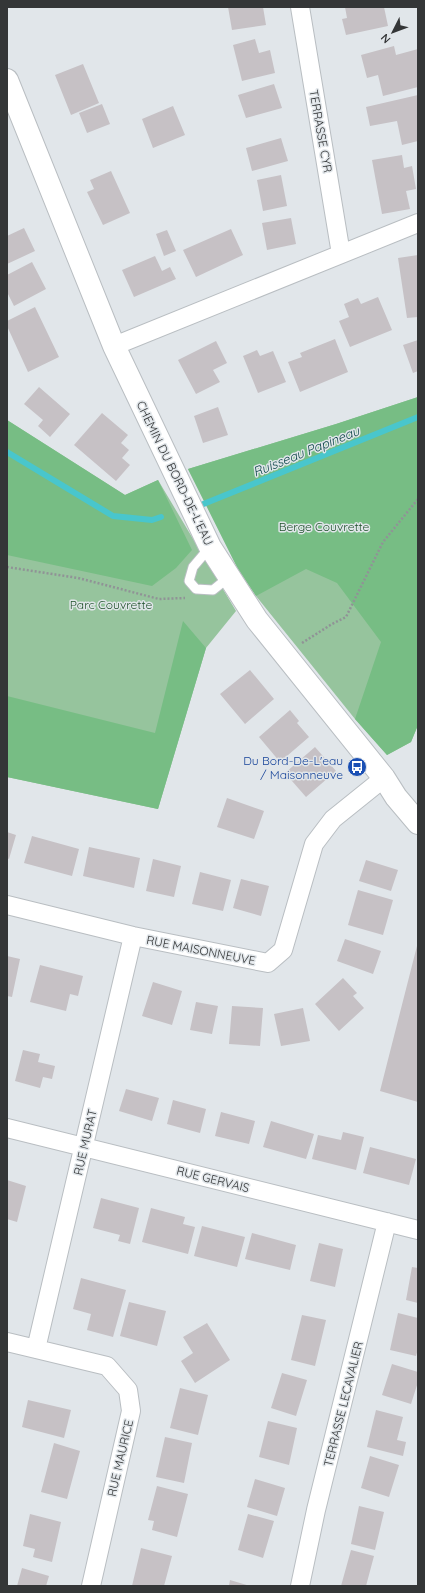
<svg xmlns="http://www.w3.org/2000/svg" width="425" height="1593" viewBox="0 0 425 1593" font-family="Quicksand,sans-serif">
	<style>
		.green { fill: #96c49d }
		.forest { fill: #77bd84 }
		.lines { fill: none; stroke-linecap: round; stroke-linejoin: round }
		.stream { stroke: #49c6cc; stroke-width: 6 }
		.building { fill: #c6c1c5 }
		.service-casing { stroke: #b9bec2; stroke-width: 11 }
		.minor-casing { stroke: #b9bec2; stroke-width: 20 }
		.tertiary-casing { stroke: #b9bec2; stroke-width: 24 }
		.path { stroke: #909396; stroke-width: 2.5; stroke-dasharray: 2 2; stroke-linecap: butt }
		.service { stroke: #fff; stroke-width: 9 }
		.minor { stroke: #fff; stroke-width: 18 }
		.tertiary { stroke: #fff; stroke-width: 22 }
		.labels { text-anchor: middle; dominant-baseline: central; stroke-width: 3; stroke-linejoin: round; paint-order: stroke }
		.street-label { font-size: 12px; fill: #343637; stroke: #e1e6ea }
		.park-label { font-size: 12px; fill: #1e502a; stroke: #e1e6ea }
		.transit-label { font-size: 12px; fill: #164399; stroke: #e1e6ea; text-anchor: end }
		.water-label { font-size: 13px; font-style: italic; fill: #0c4548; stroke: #e1e6ea }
	</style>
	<rect width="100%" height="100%" fill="#e1e6ea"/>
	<!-- green -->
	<path class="green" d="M418 397V725L411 742 387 755 355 719 256 596 238 569 188 469 336 424Z
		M7 420 125 495 158 480 236 611 206 648 158 809 7 777Z"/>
	<!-- forest -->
	<path class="forest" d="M418 397V725L411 742 387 755 355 719 381 642 337 583 306 569 256 596 238 569 188 469 336 424Z
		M7 420 125 495 158 480 192 550 176 568 152 586 7 555Z
		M183 621 206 648 158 809 7 777V696L155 733Z"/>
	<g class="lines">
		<!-- stream -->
		<path class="stream" d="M7 452 113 516 152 520 161 517
			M201 505 418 417"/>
	</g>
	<!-- building -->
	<path class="building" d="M228 7H263L266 25 232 30Z
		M345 7H384L388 26 346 35 342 19 347 18Z
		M255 39 259 53 270 50 275 73 242 81 233 45Z
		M394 46 396 55 418 49V87L383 96 378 75 367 78 361 55Z
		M83 64 99 103 71 115 55 75Z
		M274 84 282 108 246 118 238 95Z
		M418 95V141L402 145 397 121 370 126 366 107Z
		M102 104 110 124 87 133 79 113Z
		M173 106 185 135 153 148 142 119Z
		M281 138 288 161 252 171 246 148Z
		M402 155 404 168 412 166 416 189 406 191 410 209 382 214 372 160Z
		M111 171 130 213 103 225 87 192 94 189 90 180Z
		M281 175 287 206 263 211 257 180Z
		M291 218 296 244 267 250 262 223Z
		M24 228 35 251 7 264V236Z
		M231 229 243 255 196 277 183 250Z
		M167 230 176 251 164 256 156 234Z
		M418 255V317L407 318 398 258Z
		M155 256 162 271 170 267 176 279 134 297 122 270Z
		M32 262 46 289 14 306 7 292V275Z
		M378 297 392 330 350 347 339 321 349 317 344 304 358 298 361 304Z
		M35 307 59 357 28 372 7 326V321Z
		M335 339 348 372 300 392 288 362 302 357 300 353Z
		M418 340V371L413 373 403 345Z
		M216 341 227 363 213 370 220 382 196 394 178 360Z
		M257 350 260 356 273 351 286 382 258 393 243 356Z
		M39 387 70 414 50 437 38 426 43 420 24 404Z
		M218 407 228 435 203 443 194 416Z
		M102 413 128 435 121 443 129 450 122 458 130 465 116 481 74 445Z
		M250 670 274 699 245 724 220 694Z
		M290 710 299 721 297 723 309 737 280 762 259 737Z
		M315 747 336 771 306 797 285 773Z
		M227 798 264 811 254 839 217 827Z
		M7 832 16 835 9 859 7 858Z
		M32 836 79 849 72 876 24 863Z
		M89 847 140 858 134 888 83 876Z
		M153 859 181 866 174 897 146 891Z
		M366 860 398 870 391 891 359 881Z
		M200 872 231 880 223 911 192 904Z
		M241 879 269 886 261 916 233 908Z
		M358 890 393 900 383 935 348 925Z
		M345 939 381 951 373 974 337 961Z
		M418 942V1102L380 1091Z
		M7 956 20 959 12 997 7 996Z
		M40 965 83 976 78 996 70 994 66 1011 30 1002Z
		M343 978 357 993 353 996 364 1008 339 1031 315 1004Z
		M153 982 182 991 172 1025 142 1016Z
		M196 1002 218 1006 212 1034 190 1030Z
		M232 1006 263 1008 260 1046 229 1044Z
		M303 1008 310 1041 281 1046 274 1014Z
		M23 1050 40 1054 38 1062 55 1066 52 1079 43 1077 40 1088 15 1081Z
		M126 1089 159 1098 152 1121 119 1111Z
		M173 1100 206 1109 200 1133 167 1124Z
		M221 1112 255 1121 249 1144 215 1136Z
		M271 1121 314 1134 306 1159 263 1147Z
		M343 1132 364 1137 356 1170 312 1159 318 1135 341 1140Z
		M370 1147 416 1159 409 1185 363 1173Z
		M7 1180 26 1186 17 1222 7 1219Z
		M101 1198 139 1208 130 1244 118 1241 120 1235 93 1228Z
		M151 1208 185 1217 183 1224 195 1227 188 1254 142 1242Z
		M202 1226 245 1237 237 1267 194 1256Z
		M252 1233 296 1245 290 1270 245 1259Z
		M319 1243 343 1249 335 1287 310 1281Z
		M412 1267 418 1268V1303L406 1300Z
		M81 1278 126 1290 113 1337 87 1330 91 1314 73 1309Z
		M129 1302 166 1311 157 1346 120 1336Z
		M398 1313 418 1318V1349L416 1356 390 1350Z
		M302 1315 326 1320 315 1366 291 1360Z
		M207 1323 230 1360 195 1383 181 1361 193 1353 183 1337Z
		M392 1364 418 1372V1382L411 1404 382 1395Z
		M282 1373 307 1380 296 1416 271 1408Z
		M180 1388 208 1395 198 1435 170 1428Z
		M28 1400 71 1410 64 1438 22 1427Z
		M376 1410 403 1417 397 1440 406 1442 403 1456 367 1447Z
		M268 1421 297 1428 289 1465 259 1457Z
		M165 1437 192 1443 184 1483 156 1477Z
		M54 1443 80 1451 67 1499 41 1492Z
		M370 1456 399 1465 389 1497 361 1488Z
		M255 1479 285 1488 277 1516 247 1507Z
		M157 1486 188 1494 177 1537 152 1530 154 1521 148 1520Z
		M359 1506 384 1512 375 1550 351 1544Z
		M30 1514 61 1522 52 1562 33 1557 35 1549 23 1546Z
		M248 1514 274 1521 263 1558 238 1550Z
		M141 1548 172 1556 164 1586H132Z
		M351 1550 374 1556 366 1586H341Z
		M22 1568 49 1576 46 1586H17Z
		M230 1580 250 1586H229Z"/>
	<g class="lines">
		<!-- service casing -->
		<g class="service-casing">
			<path id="service" d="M210 547 193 567 189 581 196 589 213 590 229 577"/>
		</g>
		<!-- minor casing -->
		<g class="minor-casing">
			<path id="minor" d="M300 7 341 254
				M114 346 418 223
				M7 905 133 936 268 963 283 950 314 844 333 819 384 778
				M7 1128 418 1230
				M7 1342 107 1366 128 1390 131 1411 91 1586
				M36 1349 133 936
				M300 1586 316 1510 387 1222"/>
		</g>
		<!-- tertiary casing -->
		<g class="tertiary-casing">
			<path id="tertiary" d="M7 80 114 346 210 547 257 620 384 778 396 797 418 823"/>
		</g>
		<!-- path -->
		<path class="path" d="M7 567 78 578 159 599 185 598
			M302 643 332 624 346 617 383 542 418 499"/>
		<!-- service -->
		<use href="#service" class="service"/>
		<!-- minor -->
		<use href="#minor" class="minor"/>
		<!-- tertiary -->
		<use href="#tertiary" class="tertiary"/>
	</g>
	<!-- icons -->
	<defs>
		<g id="bus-disc" transform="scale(1)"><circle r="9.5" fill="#1a4fb4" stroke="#e1e6ea"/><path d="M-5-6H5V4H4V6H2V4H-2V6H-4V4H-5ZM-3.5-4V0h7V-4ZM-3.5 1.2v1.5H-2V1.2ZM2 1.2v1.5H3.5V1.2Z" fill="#fff"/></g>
	</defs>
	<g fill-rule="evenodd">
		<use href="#bus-disc" x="357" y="767"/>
	</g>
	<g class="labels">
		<!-- street labels -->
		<g class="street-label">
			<text transform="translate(321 131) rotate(80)">TERRASSE CYR</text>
			<text transform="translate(175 473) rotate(64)">CHEMIN DU BORD-DE-L'EAU</text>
			<text transform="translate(201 950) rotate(11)">RUE MAISONNEUVE</text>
			<text transform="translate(85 1142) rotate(-77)">RUE MURAT</text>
			<text transform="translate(213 1179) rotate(14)">RUE GERVAIS</text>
			<text transform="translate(343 1404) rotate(-76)">TERRASSE LECAVALIER</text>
			<text transform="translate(120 1458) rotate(-77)">RUE MAURICE</text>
		</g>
		<!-- park labels -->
		<g class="park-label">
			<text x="324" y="526">Berge Couvrette</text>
			<text x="111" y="604">Parc Couvrette</text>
		</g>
		<!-- transit labels -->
		<g class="transit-label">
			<text x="343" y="760">Du Bord-De-L'eau<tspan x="343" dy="14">/ Maisonneuve</tspan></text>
		</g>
		<!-- water labels -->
		<g class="water-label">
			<text transform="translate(306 451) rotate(-22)">Ruisseau Papineau</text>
		</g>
	</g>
	<!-- border -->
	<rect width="425" height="1593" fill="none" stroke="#343637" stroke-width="16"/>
	<!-- north arrow -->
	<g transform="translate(393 32) rotate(228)" stroke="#e1e6ea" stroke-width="3" paint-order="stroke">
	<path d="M0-3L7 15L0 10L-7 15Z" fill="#343637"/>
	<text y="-6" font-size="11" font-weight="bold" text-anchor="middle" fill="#343637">N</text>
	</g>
</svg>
